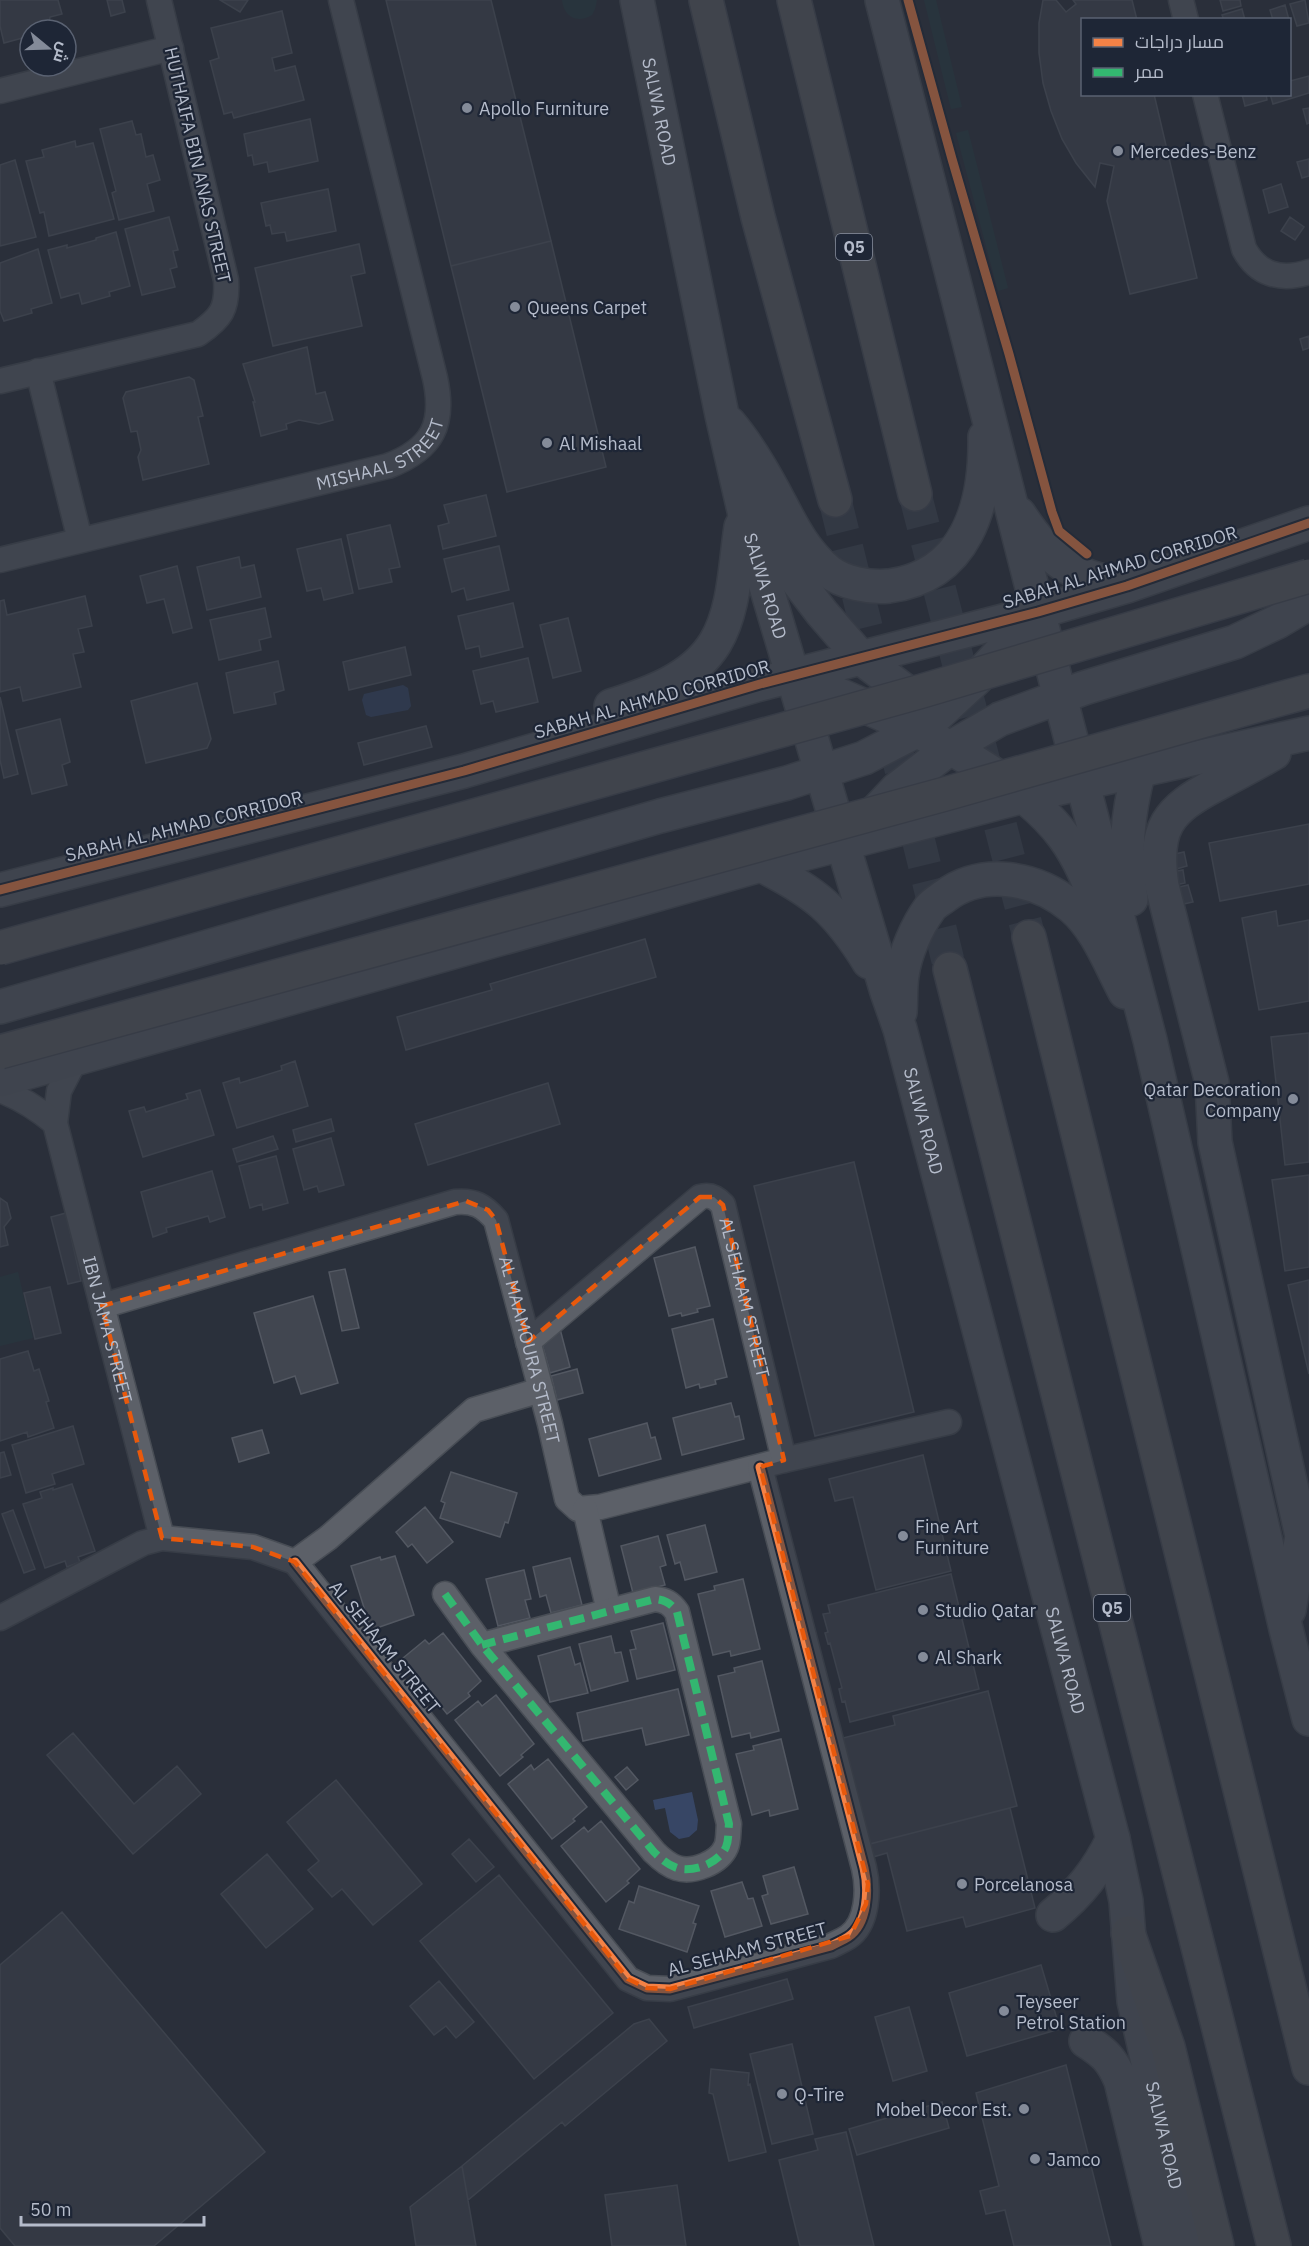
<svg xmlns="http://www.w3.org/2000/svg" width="1309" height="2246" viewBox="0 0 1309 2246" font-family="'IBM Plex Sans',Cairo,sans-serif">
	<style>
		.green { fill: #273b41 }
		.water { fill: #374665 }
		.building { fill: #414650; stroke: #535862; stroke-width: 1.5 }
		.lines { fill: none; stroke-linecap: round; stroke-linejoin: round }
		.highway-tunnel { stroke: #3f4551; stroke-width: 33; stroke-dasharray: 33 16; stroke-linecap: butt }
		.street-casing { stroke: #484d55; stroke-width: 27 }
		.secondary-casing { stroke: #484d55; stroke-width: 36 }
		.highway-casing { stroke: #484c56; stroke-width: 36 }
		.street { stroke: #5c6068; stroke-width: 24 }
		.secondary { stroke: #5a5e67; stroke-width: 33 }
		.highway { stroke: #5c5e62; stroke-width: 33 }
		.highway-bridge-casing { stroke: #484c56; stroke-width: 36; stroke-linecap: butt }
		.highway-bridge { stroke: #5c5e62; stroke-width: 33 }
		.quiet { stroke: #33b770; stroke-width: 8; stroke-dasharray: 15 8; stroke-linecap: butt }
		.cycleway-casing { stroke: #1e2636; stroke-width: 13 }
		.cycleway { stroke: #f48246; stroke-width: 9 }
		.marked { fill: none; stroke: #e8590c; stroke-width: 4.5; stroke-dasharray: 12 8; stroke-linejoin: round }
		.poi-dot { fill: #848b99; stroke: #1e2636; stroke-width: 2 }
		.labels { text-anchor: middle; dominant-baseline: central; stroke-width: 4.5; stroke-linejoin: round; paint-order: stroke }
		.shield { fill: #1e2636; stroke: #888f9e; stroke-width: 1.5 }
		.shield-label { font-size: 16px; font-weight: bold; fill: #b5bccb }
		.poi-label { font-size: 18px; fill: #b5bccb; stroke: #1e2636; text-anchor: start }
		.street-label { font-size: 18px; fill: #b5bccb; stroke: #1e2636 }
	</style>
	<rect width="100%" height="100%" fill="#2a303b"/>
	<!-- green -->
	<path class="green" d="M562 0H597L595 9 592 15C577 24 564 17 562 0Z
		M924 0H936L962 107 951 109Z
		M968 130 1008 288 998 291 956 133Z
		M18 1272 33 1338 0 1346V1277Z"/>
	<!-- water -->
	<path class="water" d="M403 685 408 688 411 706 408 710 371 717 366 715 362 700 364 694Z
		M692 1792 698 1820 697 1830 689 1837 679 1839 670 1832 665 1808 655 1810 653 1800Z"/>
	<!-- building -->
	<path class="building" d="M0 0H58L62 14 50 17 49 24 44 30H30V36L4 43 0 26Z
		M107 0H122L125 12 111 16Z
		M220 0H248L240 12Z
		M386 0H491L551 241 451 266Z
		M1043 0H1056L1066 12 1076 4 1073 0H1132L1137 20H1082V94H1154L1197 278 1130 294 1107 201 1114 166 1100 163 1095 187 1076 163 1062 139 1051 111 1043 83 1039 53V23Z
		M1220 0H1240L1241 6 1223 11Z
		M1305 0 1309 23 1297 26 1290 4Z
		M1285 5 1289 20H1273L1270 10Z
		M1242 9 1245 20H1224L1222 15Z
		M282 11 292 53 272 58 275 71 295 66 304 100 234 118 232 112 224 114 210 61 219 58 211 28Z
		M1309 76V93L1273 104 1270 94H1290V81Z
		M1242 94H1266L1267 100 1245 106Z
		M1309 108V123L1307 124 1303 109Z
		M310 119 318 161 269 172 267 162 254 165 252 155 248 156 244 134Z
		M132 121 136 135 141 134 146 157 153 155 160 180 147 184 154 211 119 220 112 193 116 191 100 129Z
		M75 141 76 147 93 143 114 219 49 236 44 212 40 213 26 161 44 157 42 150Z
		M1309 159V176L1302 178 1297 162Z
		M15 160 36 237 0 246V165Z
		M1281 184 1288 207 1269 213 1263 190Z
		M328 189 336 231 287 241 285 232 272 234 270 225 266 226 261 203Z
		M169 217 178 250 173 251 177 267 170 269 175 287 142 295 125 229Z
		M1290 217 1304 227 1295 240 1281 231Z
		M116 232 130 286 109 292 110 296 82 304 79 293 61 298 48 250 67 245V248L96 240V238Z
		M551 241 606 467 507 492 451 266Z
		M359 244 365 273 351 276 362 326 273 346 255 268Z
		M38 249 52 303 31 309 32 313 4 321 0 311V263Z
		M1309 336V348L1303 350 1300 339Z
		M307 347 316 394 325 392 333 420 319 424 299 420 286 424 287 429 261 436 253 402H255L243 364Z
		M189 377 194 380 203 416 198 417 209 464 143 480 138 457 141 450 137 431 131 432 123 398 126 392Z
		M486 495 496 536 443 549 438 526 449 523 444 505Z
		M390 525 400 567 389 569 392 582 359 589 347 535Z
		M341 539 353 593 324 600 321 588 307 591 297 549Z
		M499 546 509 590 467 600 464 588 452 592 444 559Z
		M239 557 241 568 254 565 261 597 207 610 197 567Z
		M177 566 192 628 173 633 164 599 147 603 140 576Z
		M85 596 92 626 78 629 84 652 73 654 81 687 23 701 20 687 0 692V601L4 600 7 615Z
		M513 603 523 647 481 657 479 646 466 649 458 616Z
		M265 608 271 637 259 640 261 650 219 660 210 620Z
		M568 618 581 671 553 678 540 625Z
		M405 647 411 675 349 690 343 662Z
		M528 658 538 702 496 712 493 701 481 704 473 671Z
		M278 661 284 690 274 693 276 704 234 713 226 673Z
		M197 683 211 739 207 748 146 763 131 701Z
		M0 697 18 774 4 778 0 760Z
		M60 719 70 762 62 765 67 785 32 794 16 730Z
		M426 726 432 747 364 765 358 743Z
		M1309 824V884L1220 901 1209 843Z
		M1184 852 1187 866 1173 870 1170 855Z
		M1183 870 1185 883 1175 885 1172 872Z
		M1188 885 1193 902 1179 905 1175 888Z
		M1276 911 1278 926 1309 920V1001L1259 1010 1242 918Z
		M645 939 656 977 406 1050 397 1017 492 990 490 984Z
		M1309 1033V1162L1285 1165 1271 1037Z
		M295 1061 308 1106 237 1128 223 1083 239 1078 240 1083 282 1070 281 1066Z
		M548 1083 560 1124 428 1165 415 1124Z
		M200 1090 214 1135 143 1157 129 1111 144 1107 146 1112 188 1099 186 1094Z
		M331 1119 334 1131 296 1142 293 1130Z
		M273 1136 278 1149 237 1162 233 1149Z
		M331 1138 344 1185 319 1192 317 1186 304 1190 293 1149Z
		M276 1156 288 1203 263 1210 262 1204 250 1208 239 1166Z
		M854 1162 914 1412 815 1436 754 1186Z
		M212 1171 225 1217 210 1222 208 1216 166 1228 167 1232 153 1237 141 1192Z
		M1309 1175V1267L1285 1271 1272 1180Z
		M0 1198 7 1203 11 1218 4 1227 8 1245 0 1247Z
		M66 1213 81 1281 68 1284 51 1217Z
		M695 1247 710 1306 697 1309 698 1312 682 1316 681 1313 669 1316 654 1258Z
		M345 1269 359 1328 342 1331 329 1272Z
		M1309 1280V1374L1288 1285Z
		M50 1287 61 1333 35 1339 24 1293Z
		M313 1296 338 1383 301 1394 295 1376 274 1383 254 1313Z
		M713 1319 727 1377 715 1380 716 1384 700 1388 699 1384 686 1388 672 1329Z
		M559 1325 570 1367 550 1373 541 1340Z
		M28 1351 34 1371 39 1369 49 1401 46 1402 54 1428 28 1437 27 1432 0 1441V1359Z
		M577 1369 583 1393 557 1400 551 1376Z
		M731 1403 735 1417 739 1416 744 1439 682 1455 673 1418Z
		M647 1423 651 1438 655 1437 661 1459 599 1476 589 1439Z
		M73 1426 84 1464 52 1474 55 1484 26 1493 12 1445Z
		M262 1430 269 1453 239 1462 232 1438Z
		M4 1452 11 1475 0 1478V1453Z
		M923 1455 951 1571 876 1590 853 1497 835 1501 829 1479Z
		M451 1472 517 1493 508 1523 505 1522 500 1537 440 1518 445 1503 441 1501Z
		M72 1484 95 1551 78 1557 80 1562 67 1567 65 1561 45 1568 23 1504 42 1498 40 1492 53 1488V1490Z
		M425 1507 453 1542 427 1563 412 1544 408 1547 396 1532Z
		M13 1510 35 1569 24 1573 2 1514Z
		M705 1525 717 1572 685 1580 680 1562 675 1564 667 1535Z
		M658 1536 666 1565 660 1567 665 1585 633 1593 621 1546Z
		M395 1556 414 1615 371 1630 351 1566 380 1557 381 1560Z
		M570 1558 582 1605 551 1613 546 1595 540 1597 533 1567Z
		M524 1570 531 1599 525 1600 530 1618 498 1626 486 1579Z
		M951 1574 979 1689 850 1722 845 1701 842 1702 839 1689 842 1688 830 1643 828 1644 825 1633 828 1632 823 1614 830 1613 828 1605Z
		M743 1579 760 1649 731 1656 730 1651 713 1655 698 1594 715 1590 714 1586Z
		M663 1623 675 1670 637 1679 630 1650 636 1649 631 1631Z
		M443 1633 481 1681 468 1693 470 1696 447 1714 403 1658 425 1640 429 1644Z
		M611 1636 615 1653 621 1652 628 1681 591 1691 579 1644Z
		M570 1647 575 1665 580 1663 588 1693 550 1702 538 1656Z
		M762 1661 779 1731 751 1738 750 1733 732 1737 718 1676 735 1672 734 1668Z
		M678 1689 689 1735 646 1745 642 1728 583 1741 577 1713Z
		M988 1691 1017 1806 862 1846 835 1740 895 1725 893 1716Z
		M496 1695 534 1744 521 1755 523 1757 500 1776 455 1720 478 1701 482 1706Z
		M73 1733 134 1804 177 1766 201 1794 133 1854 47 1755Z
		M781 1739 798 1809 770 1816 769 1810 752 1815 736 1754 754 1750 753 1746Z
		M548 1759 587 1807 573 1819 575 1821 552 1839 508 1784 531 1765 534 1770Z
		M627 1767 638 1780 626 1790 615 1777Z
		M336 1780 422 1884 373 1925 342 1889 332 1897 308 1870 319 1861 287 1822Z
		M1010 1808 1035 1908 966 1927 963 1917 907 1931 887 1853 866 1859 862 1846Z
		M601 1821 640 1869 627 1881 629 1883 606 1902 561 1846 584 1827 588 1832Z
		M469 1839 494 1867 476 1882 452 1854Z
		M267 1854 313 1909 266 1948 221 1894Z
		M794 1867 808 1914 771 1924 762 1896 768 1894 763 1876Z
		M499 1875 613 2013 534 2079 420 1941Z
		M742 1882 748 1899 753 1898 762 1926 725 1937 711 1891Z
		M639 1886 699 1906 693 1923 696 1924 687 1952 619 1929 629 1901 634 1903Z
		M62 1912 265 2152 154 2246H15L0 2228V1965Z
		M1041 1965 1060 2029 967 2056 949 1993Z
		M787 1979 793 1999 694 2028 688 2007Z
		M439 1981 474 2022 456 2038 446 2026 434 2035 410 2006Z
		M909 2007 927 2071 893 2081 875 2017Z
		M649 2019 667 2041 565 2126 562 2122 468 2200 462 2166 634 2024Z
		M792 2044 813 2134 772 2144 750 2054Z
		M1066 2065 1111 2246H1014L1005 2210 986 2214 980 2191 999 2186 976 2093Z
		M711 2069 749 2073 748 2085 750 2084 766 2152 729 2161 713 2094 709 2093Z
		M942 2102 949 2128 857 2155 849 2129Z
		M846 2132 874 2246H800L779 2160 818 2150 815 2139Z
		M462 2166 476 2246H416L410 2207Z
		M677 2185 686 2246H612L605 2195Z"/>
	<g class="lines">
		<!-- highway-tunnel -->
		<path class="highway-tunnel" d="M915 494 1029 937
			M835 500 950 969"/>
		<!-- street casing -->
		<g class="street-casing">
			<g id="street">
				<path d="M1181 0 1186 20"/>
				<path d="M0 91 171 48"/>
				<path d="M1205 94 1244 249C1258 275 1281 281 1309 272"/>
				<path d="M38 371 80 540"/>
				<path d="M0 381 198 334C221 318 228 309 226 280L159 0"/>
				<path id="s1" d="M0 560 388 466C433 449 445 424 435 378L341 0"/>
				<path id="s2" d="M75 1060 59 1091 55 1123 162 1538"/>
				<path d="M0 1090C21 1098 37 1108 55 1123"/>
				<path id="s3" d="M102 1306 455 1202C474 1200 484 1206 496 1220L550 1424 567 1499 578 1509 600 1507 784 1460 949 1422"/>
				<path id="s4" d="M528 1342 700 1197C710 1194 716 1197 723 1205L784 1460"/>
				<path d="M585 1509 609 1611"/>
				<path d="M295 1562 628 1979 647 1988 670 1989 831 1946C836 1943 842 1941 848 1937 868 1924 869 1889 864 1868L760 1467"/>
				<path d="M445 1594 482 1645 654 1852C661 1859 668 1865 677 1868 693 1873 719 1863 726 1847 729 1840 728 1832 729 1824L677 1612C671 1603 665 1600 655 1599L482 1645"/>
				<path d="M0 1618 120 1555 143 1543 162 1538 253 1547 295 1562 328 1538 474 1410 541 1390"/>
			</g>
		</g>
		<!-- secondary casing -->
		<g class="secondary-casing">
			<g id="secondary">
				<path id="s5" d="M637 0 722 415 746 519 887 992 900 1029 1113 1839 1126 1901 1134 2001 1190 2246"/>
				<path d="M882 0 1060 697 1150 1040 1286 1629 1309 1719"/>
				<path d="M729 423C747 444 761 468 774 492 789 520 802 550 828 571 843 583 870 588 889 586 966 576 986 506 985 437"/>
				<path d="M758 499 781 552 799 583 822 613 861 658 929 709"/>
				<path d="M1019 514C1050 561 1069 576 1126 586"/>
				<path d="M793 675C876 711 1010 764 1064 837 1080 859 1089 882 1098 907"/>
				<path d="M611 706C649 694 693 679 715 643 735 610 735 565 741 527L745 520"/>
				<path d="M1274 753C1255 764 1236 774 1217 784 1167 810 1153 828 1162 886L1212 1083 1215 1142 1302 1536 1289 1610"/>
				<path d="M865 823 897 789 950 748 1000 719 1084 688 1235 642 1277 622 1309 603"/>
				<path d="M761 865C815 892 837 910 869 962"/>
				<path d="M0 890 464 771 760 684 1038 612 1127 586 1309 523"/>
				<path d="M1131 899C1124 852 1127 816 1139 770"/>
				<path d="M0 1007 660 816 787 783 864 758 916 731 937 715 975 680 1038 612"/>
				<path d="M900 1012C901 1000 900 987 902 975 905 953 917 926 930 908 934 903 940 900 945 896 983 868 1036 877 1072 907 1097 928 1110 964 1125 992"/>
				<path d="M0 1080 761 865 1024 796 1309 733"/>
				<path d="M1053 1915C1080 1893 1098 1870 1113 1839"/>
				<path d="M1086 2041C1105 2053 1112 2060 1121 2081L1161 2246"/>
			</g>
		</g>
		<!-- highway casing -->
		<g class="highway-casing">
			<path id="highway" d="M706 0 758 217 835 500
				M794 0 915 494
				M1269 702 1309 691
				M1029 937 1309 2068
				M950 969 1274 2246
				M1128 1933 1168 2047 1217 2246"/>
		</g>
		<!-- street -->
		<use href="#street" class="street"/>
		<!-- secondary -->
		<use href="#secondary" class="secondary"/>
		<!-- highway -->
		<use href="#highway" class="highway"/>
		<!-- highway-bridge casing -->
		<g class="highway-bridge-casing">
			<path id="highway-bridge" d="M0 948 922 691 1309 576
				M0 1052 945 794 1269 702"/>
		</g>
		<!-- highway-bridge -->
		<use href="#highway-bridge" class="highway-bridge"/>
		<!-- quiet -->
		<path class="quiet" d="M445 1594 482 1645 654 1852C661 1859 668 1865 677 1868 693 1873 719 1863 726 1847 729 1840 728 1832 729 1824L677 1612C671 1603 665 1600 655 1599L482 1645"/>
		<!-- cycleway casing -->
		<g class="cycleway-casing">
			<path id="cycleway" d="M908 0 952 159 1009 354 1052 512 1059 531 1087 554
				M0 890 464 771 760 684 1038 612 1127 586 1309 523
				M295 1562 628 1979 647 1988 670 1989 831 1946C836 1943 842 1941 848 1937 868 1924 869 1889 864 1868L760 1467"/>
		</g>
		<!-- cycleway -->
		<use href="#cycleway" class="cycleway"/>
	</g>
	<!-- marked area -->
	<path d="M0 0H1309V2246H0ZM700 1197H714L723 1205 784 1460 760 1467 868 1884 866 1904 850 1936 670 1989 647 1988 628 1979 295 1562 253 1547 162 1538 102 1306 466 1201 488 1210 496 1220 528 1342Z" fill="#2a303b" fill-opacity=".55" fill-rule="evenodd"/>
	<path class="marked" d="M700 1197H714L723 1205 784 1460 760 1467 868 1884 866 1904 850 1936 670 1989 647 1988 628 1979 295 1562 253 1547 162 1538 102 1306 466 1201 488 1210 496 1220 528 1342Z"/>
	<!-- markers -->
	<g class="poi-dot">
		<circle cx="467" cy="108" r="6"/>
		<circle cx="1118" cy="151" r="6"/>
		<circle cx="515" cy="307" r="6"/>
		<circle cx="547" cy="443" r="6"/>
		<circle cx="1293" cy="1099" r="6"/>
		<circle cx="903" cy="1536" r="6"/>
		<circle cx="923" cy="1610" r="6"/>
		<circle cx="923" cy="1657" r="6"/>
		<circle cx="962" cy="1884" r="6"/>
		<circle cx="1004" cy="2011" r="6"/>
		<circle cx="782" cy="2094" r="6"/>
		<circle cx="1024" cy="2109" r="6"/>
		<circle cx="1035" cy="2159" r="6"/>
	</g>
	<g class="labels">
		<!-- shield labels -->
		<g class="shield">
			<rect x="836" y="234" width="36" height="26" rx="4.5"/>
			<rect x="1094" y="1595" width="36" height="26" rx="4.5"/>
		</g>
		<g class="shield-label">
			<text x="854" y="247">Q5</text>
			<text x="1112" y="1608">Q5</text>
		</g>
		<!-- poi labels -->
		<g class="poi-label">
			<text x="479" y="108">Apollo Furniture</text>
			<text x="1130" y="151">Mercedes-Benz</text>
			<text x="527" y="307">Queens Carpet</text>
			<text x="559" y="443">Al Mishaal</text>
			<text x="1281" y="1089" text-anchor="end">Qatar Decoration<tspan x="1281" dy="21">Company</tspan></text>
			<text x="915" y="1526">Fine Art<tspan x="915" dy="21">Furniture</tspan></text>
			<text x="935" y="1610">Studio Qatar</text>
			<text x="935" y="1657">Al Shark</text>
			<text x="974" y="1884">Porcelanosa</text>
			<text x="1016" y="2001">Teyseer<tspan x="1016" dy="21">Petrol Station</tspan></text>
			<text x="794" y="2094">Q-Tire</text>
			<text x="1012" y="2109" text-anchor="end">Mobel Decor Est.</text>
			<text x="1047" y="2159">Jamco</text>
		</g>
		<!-- street labels -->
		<g class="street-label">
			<text stroke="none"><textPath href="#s5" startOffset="114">SALWA ROAD</textPath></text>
			<text transform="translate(198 165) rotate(77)">HUTHAIFA BIN ANAS STREET</text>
			<text stroke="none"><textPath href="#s1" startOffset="398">MISHAAL STREET</textPath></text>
			<text transform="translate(1120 567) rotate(-17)">SABAH AL AHMAD CORRIDOR</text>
			<text stroke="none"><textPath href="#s5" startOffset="600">SALWA ROAD</textPath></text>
			<text transform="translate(652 699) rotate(-16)">SABAH AL AHMAD CORRIDOR</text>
			<text transform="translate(184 826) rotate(-14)">SABAH AL AHMAD CORRIDOR</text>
			<text stroke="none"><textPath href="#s5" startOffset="1158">SALWA ROAD</textPath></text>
			<text stroke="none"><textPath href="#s4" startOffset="346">AL SEHAAM STREET</textPath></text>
			<text stroke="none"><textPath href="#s2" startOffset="280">IBN JAMA STREET</textPath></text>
			<text stroke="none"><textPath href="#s3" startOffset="549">AL MAAMOURA STREET</textPath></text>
			<text transform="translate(385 1647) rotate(51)">AL SEHAAM STREET</text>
			<text stroke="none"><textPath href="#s5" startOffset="1716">SALWA ROAD</textPath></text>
			<text transform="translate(747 1949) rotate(-15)">AL SEHAAM STREET</text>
			<text stroke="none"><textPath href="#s5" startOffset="2202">SALWA ROAD</textPath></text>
		</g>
	</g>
	<!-- legend -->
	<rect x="1081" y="18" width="210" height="78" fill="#1e2636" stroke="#5a6272" stroke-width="1.5"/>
	<rect x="1093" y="38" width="30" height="9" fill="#f48246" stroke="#5a6272" stroke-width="1.5"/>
	<text x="1135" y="48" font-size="18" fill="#b5bccb">مسار دراجات</text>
	<rect x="1093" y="68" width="30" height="9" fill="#33b770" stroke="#5a6272" stroke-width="1.5"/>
	<text x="1135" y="78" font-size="18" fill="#b5bccb">ممر</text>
	<!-- north arrow -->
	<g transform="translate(48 48) rotate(109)"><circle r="28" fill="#1e2636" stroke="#5a6272" stroke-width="1.5"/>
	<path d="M0-4.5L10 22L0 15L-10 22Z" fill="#848b99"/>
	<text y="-9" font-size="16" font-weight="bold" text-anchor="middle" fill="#b5bccb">ش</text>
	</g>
	<!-- scale -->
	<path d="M21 2216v9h183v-9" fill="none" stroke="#b5bccb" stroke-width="3"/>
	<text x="30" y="2216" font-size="18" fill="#b5bccb" stroke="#1e2636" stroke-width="4.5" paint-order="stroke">50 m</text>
</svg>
